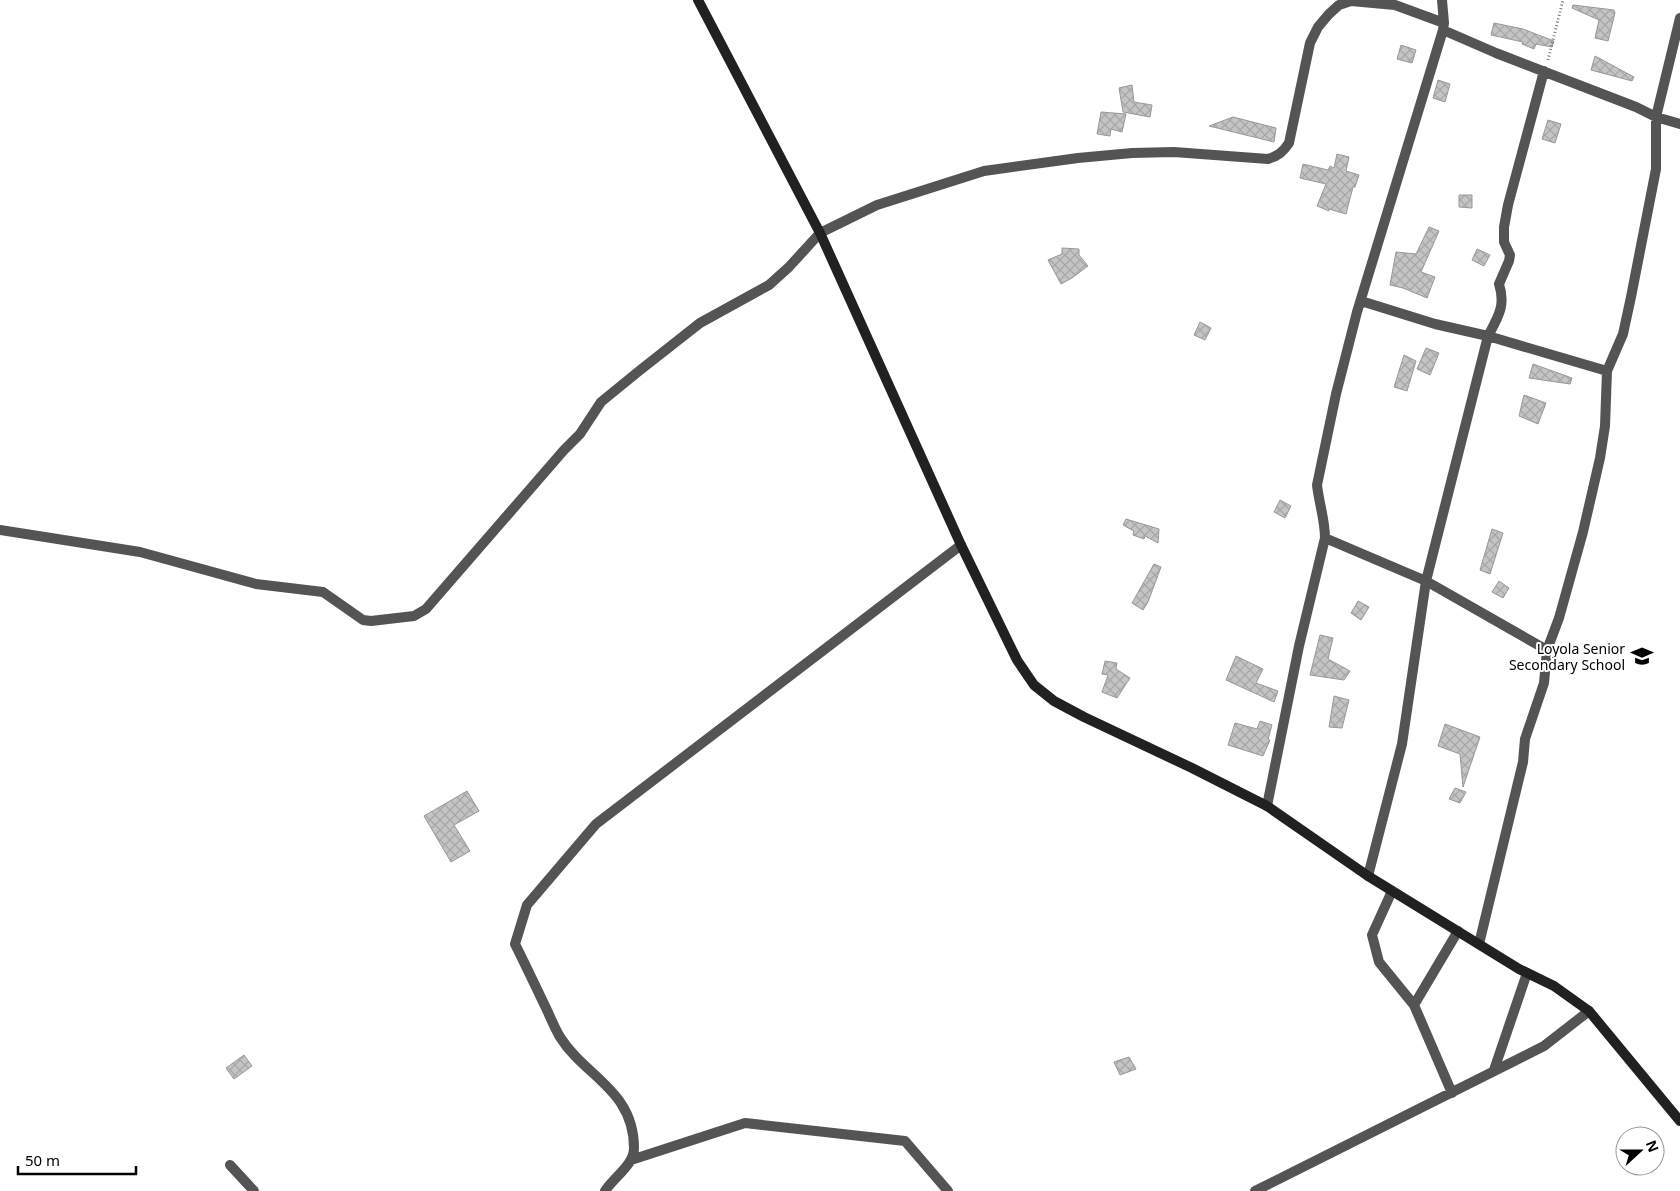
<svg xmlns="http://www.w3.org/2000/svg" width="1680" height="1191" viewBox="0 0 1680 1191" font-family="'Noto Sans',sans-serif">
	<style>
		.building { fill: url(#building-cross-hatch); stroke: #989898 }
		.lines { fill: none; stroke-linecap: round; stroke-linejoin: round }
		.path { stroke: #767676; stroke-width: 3; stroke-dasharray: 1 2.5; stroke-linecap: butt }
		.minor { stroke: #545454; stroke-width: 10 }
		.secondary { stroke: #212121; stroke-width: 10 }
		.labels { text-anchor: middle; dominant-baseline: central; stroke-width: 4; stroke-linejoin: round; paint-order: stroke }
		.poi-label { font-size: 14px; fill: #000; stroke: #fff; text-anchor: end }
	</style>
	<defs>
		<pattern id="building-cross-hatch" width="8" height="8" patternUnits="userSpaceOnUse" patternTransform="scale(1.25)"><rect width="8" height="8" fill="#c4c4c4"/><path d="M0 0l8 8M0 8l8-8" fill="none" stroke="#a7a7a7"/></pattern>
	</defs>
	<rect width="100%" height="100%" fill="#fff"/>
	<!-- building -->
	<path class="building" d="M1573 5 1614 10 1615 13 1608 41 1595 38 1599 20 1572 8Z
		M1494 23 1523 29 1554 41 1552 47 1536 44 1534 49 1522 44 1523 42 1491 35Z
		M1401 45 1416 50 1412 63 1397 59Z
		M1595 56 1634 77 1632 81 1591 70Z
		M1438 80 1450 84 1445 102 1433 98Z
		M1132 85 1134 102 1152 105 1150 117 1123 112 1119 88Z
		M1101 112 1126 114 1122 132 1111 129 1110 136 1097 134Z
		M1233 117 1276 128 1274 142 1209 126Z
		M1548 120 1561 124 1555 143 1542 139Z
		M1337 154 1349 157 1346 171 1359 175 1355 187H1353L1346 214 1329 209V211L1317 206 1326 184 1300 178 1303 164 1328 170 1330 166 1334 168Z
		M1459 195H1472V208L1459 207Z
		M1429 227 1439 231 1421 272 1435 277 1427 298 1403 288 1390 285 1396 252 1416 254Z
		M1062 248 1079 249V255L1088 266 1072 278 1061 284 1048 260 1062 254Z
		M1477 249 1490 255 1484 266 1472 260Z
		M1200 322 1211 328 1205 340 1194 335Z
		M1426 348 1439 353 1430 375 1417 369Z
		M1404 355 1416 361 1407 391 1394 387Z
		M1533 364 1572 378 1570 384 1529 378Z
		M1524 395 1546 403 1538 424 1519 416Z
		M1280 500 1291 506 1285 518 1274 512Z
		M1126 519 1159 529 1158 543 1145 536 1144 539 1133 535 1134 531 1123 525Z
		M1492 529 1503 533 1490 574 1480 570Z
		M1154 564 1161 567 1148 602 1143 610 1132 603Z
		M1499 581 1509 588 1503 598 1492 592Z
		M1358 601 1369 607 1361 620 1351 613Z
		M1320 635 1333 638 1328 659 1350 671 1344 680 1310 675Z
		M1236 656 1263 669 1256 683 1278 691 1274 702 1226 680Z
		M1105 661 1117 663 1116 669 1130 678 1117 698 1102 692 1108 675 1102 674Z
		M1334 696 1349 700 1342 728 1329 727Z
		M1260 721 1272 725 1268 739 1270 740 1263 756 1228 745 1235 723 1257 729Z
		M1445 724 1480 737 1463 787 1460 754 1438 746Z
		M1455 788 1466 792 1460 803 1449 799Z
		M467 791 479 811 454 825 470 851 451 862 424 816Z
		M244 1055 252 1066 234 1079 226 1068Z
		M1129 1057 1136 1069 1120 1075 1114 1062Z"/>
	<g class="lines">
		<!-- path -->
		<path class="path" d="M1548 60 1563 0"/>
		<!-- minor -->
		<path class="minor" d="M1443 30 1496 53 1636 107 1656 117 1680 124
			M1361 301 1435 324 1488 336 1607 371
			M0 530 140 552 256 584 323 592 363 620 371 621 414 616 426 609 564 450 580 434 601 402 639 371 700 323 769 285 789 267 820 233 877 205 984 171 1078 158 1132 153 1174 152 1268 159C1278 156 1283 152 1289 143L1310 43 1318 27 1329 14 1339 5 1351 1 1395 5 1444 23
			M1325 538 1426 581 1547 650
			M1267 806 1299 646 1325 538C1325 520 1319 503 1317 485L1336 394 1357 312 1443 30 1444 23 1442 0
			M1368 876 1402 744 1426 581 1488 336C1498 317 1506 306 1499 284L1509 261 1510 255 1504 242V227L1508 205 1544 71
			M1392 891 1372 935 1379 962 1414 1005 1452 1093
			M1479 944 1523 762 1525 739 1544 683 1547 650 1559 618 1583 532 1600 458 1605 426 1607 371 1623 334 1631 297 1656 169V117L1680 18
			M1414 1005 1458 931
			M1494 1070 1527 973
			M631 1160 745 1123 905 1141 948 1191
			M230 1165 254 1191
			M605 1191C614 1177 634 1165 634 1148 634 1090 585 1077 560 1037 554 1027 550 1016 545 1006 535 985 525 964 515 944L527 905 596 824 961 545
			M1255 1191 1544 1046 1589 1011"/>
		<!-- secondary -->
		<path class="secondary" d="M698 0 820 233 961 545 1017 660 1034 685 1054 701 1084 717 1192 768 1267 806 1368 876 1519 969 1554 986 1589 1011 1680 1121"/>
	</g>
	<!-- icons -->
	<defs>
		<g id="school-bare" transform="scale(1.725)"><path d="M0-5L7-2L0 1L-7-2ZM-4 1L0 2.5L4 1V4Q0 6-4 4Z" fill="#000" stroke="#fff" stroke-width="2.5" paint-order="stroke"/></g>
	</defs>
	<g fill-rule="evenodd">
		<use href="#school-bare" x="1642" y="656"/>
	</g>
	<g class="labels">
		<!-- poi labels -->
		<g class="poi-label">
			<text x="1625" y="648">Loyola Senior<tspan x="1625" dy="16">Secondary School</tspan></text>
		</g>
	</g>
	<!-- north arrow -->
	<g transform="translate(1640 1151) rotate(69)"><circle r="24" fill="#ffffff" stroke="#999999"/>
	<path d="M0-4L9 19L0 12L-9 19Z" fill="#000000"/>
	<text y="-8" font-size="14" font-weight="bold" text-anchor="middle" fill="#000000">N</text>
	</g>
	<!-- scale -->
	<path d="M18 1166v8h118v-8" fill="none" stroke="#000000" stroke-width="2.5"/>
	<text x="25" y="1166" font-size="15" fill="#000000" stroke="#ffffff" stroke-width="4" paint-order="stroke">50 m</text>
</svg>
